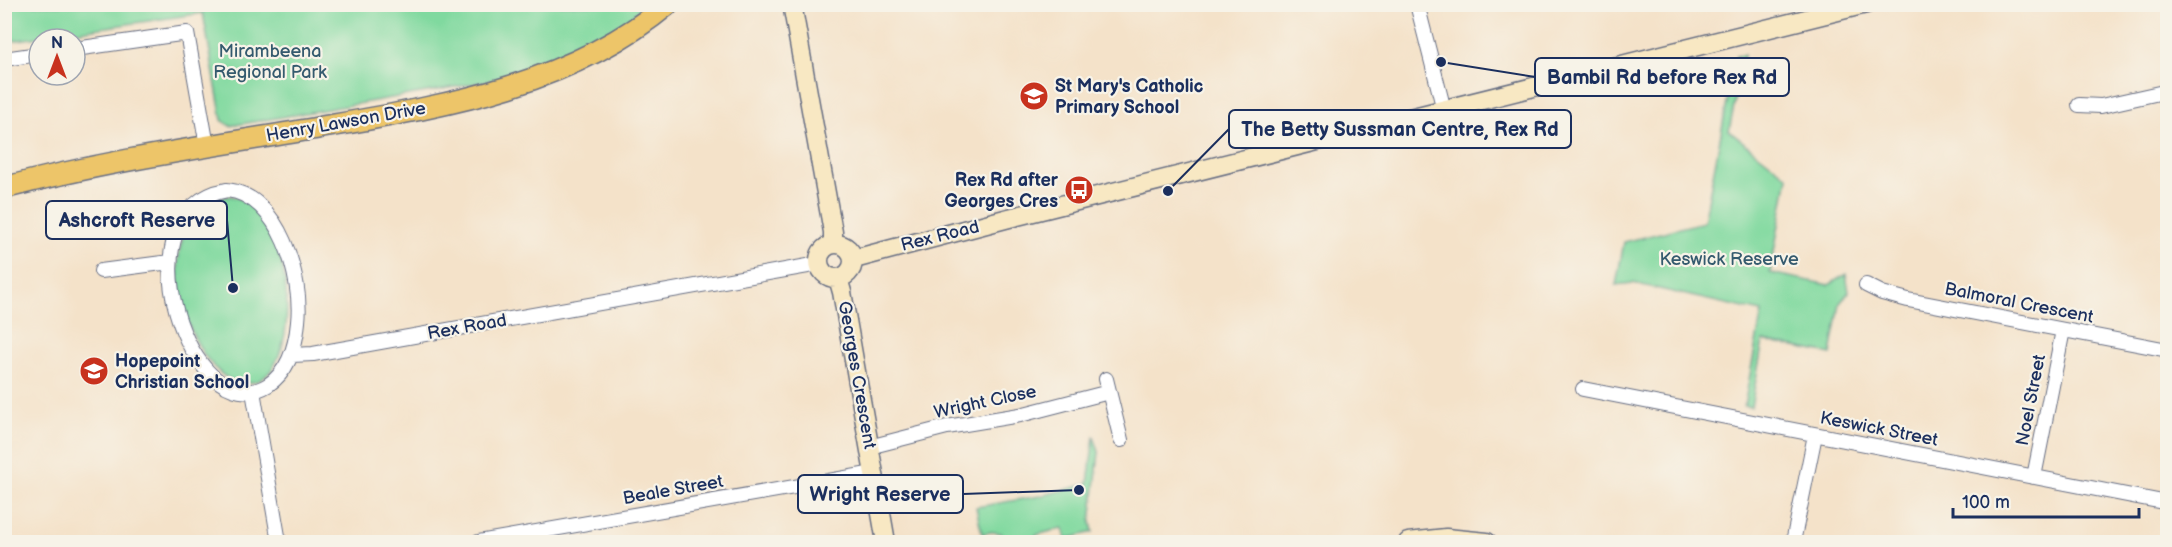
<svg xmlns="http://www.w3.org/2000/svg" width="2172" height="547" viewBox="0 0 2172 547" font-family="'Balsamiq Sans',sans-serif">
	<style>
		.green { fill: #80d99f; stroke: #4e847e; stroke-width: 1.5 }
		.lines { fill: none; stroke-linecap: round; stroke-linejoin: round }
		.street-casing { stroke: #676e83; stroke-width: 16 }
		.secondary-casing { stroke: #676e83; stroke-width: 21 }
		.primary-casing { stroke: #676e83; stroke-width: 24 }
		.street { stroke: #fff; stroke-width: 14 }
		.secondary { stroke: #f8e8c3; stroke-width: 18 }
		.primary { stroke: #edc569; stroke-width: 21 }
		.labels { text-anchor: middle; dominant-baseline: central; stroke-width: 4.5; stroke-linejoin: round; paint-order: stroke }
		.park-label { font-size: 18px; fill: #345a6e; stroke: #f7f3e8 }
		.poi-label { font-size: 18px; font-weight: bold; fill: #1b2f5e; stroke: #f7f3e8; text-anchor: start }
		.street-label { font-size: 18px; fill: #1b2f5e; stroke: #f7f3e8 }
		.leader { fill: none; stroke: #1b2f5e; stroke-width: 2 }
		.callout-dot { fill: #1b2f5e; stroke: #f7f3e8; stroke-width: 2 }
		.callout { fill: #f7f3e8; stroke: #1b2f5e; stroke-width: 2 }
		.callout-label { font-size: 20px; text-anchor: middle; font-weight: bold; fill: #1b2f5e }
	</style>
	<rect width="100%" height="100%" fill="#f7f3e8"/>
	<filter id="ink" filterUnits="userSpaceOnUse"><feTurbulence type="fractalNoise" baseFrequency=".0167" numOctaves="2"/><feDisplacementMap in="SourceGraphic" scale="12" xChannelSelector="R" yChannelSelector="G"/><feConvolveMatrix kernelMatrix="1 2 1 2 8 2 1 2 1" color-interpolation-filters="sRGB"/></filter>
	<filter id="wash" filterUnits="userSpaceOnUse"><feTurbulence type="fractalNoise" baseFrequency=".008" numOctaves="4" result="noise"/><feDisplacementMap in="SourceGraphic" scale="24" xChannelSelector="R" yChannelSelector="G"/><feGaussianBlur stdDeviation="1.35" result="paint"/><feColorMatrix in="noise" values="0 0 0 0 0 0 0 0 0 0 0 0 0 0 0 0 0 1.4 0 .05"/><feComposite in="paint" operator="in"/></filter>
	<g filter="url(#wash)">
		<rect width="100%" height="100%" fill="#f4e2c9"/>
		<!-- green -->
		<path class="green" d="M4 5H643L624 25 595 43 541 68 484 82 230 126 222 120 203 13 5 42Z
			M1744 55 1729 131 1788 177 1770 273 1829 285 1846 274 1849 292 1840 303 1831 354 1763 341 1751 407 1744 406 1762 312 1633 283 1616 285 1624 242 1704 222 1736 56Z
			M231 196C298 210 307 386 245 383 227 383 215 369 205 356 179 316 164 255 196 214 200 209 206 202 213 200 218 198 225 197 231 196Z
			M1094 436 1099 452 1091 522 1093 532 1066 539 1063 528 1036 535 1037 542H1007L1001 533 991 532 982 534 976 507 1040 496 1088 484Z"/>
	</g>
	<g filter="url(#ink)">
		<g class="lines">
			<!-- street casing -->
			<g class="street-casing">
				<path id="street" d="M1417 4 1444 110
					M75 49 187 33 207 146
					M4 59 39 54
					M2079 105 2101 106 2168 91
					M227 190C279 195 303 278 298 322 296 345 289 371 268 385 191 432 115 209 227 190Z
					M101 271 170 262
					M1866 285 1882 293 1908 300 2168 350
					M292 355 313 354 819 264
					M1106 379 1121 440
					M1583 389 2168 503
					M253 391 279 542
					M869 447 947 427 1020 415 1109 392
					M2034 477 2063 330
					M479 542 874 473
					M972 542 983 541 993 542
					M1793 542 1815 435"/>
			</g>
			<!-- secondary casing -->
			<g class="secondary-casing">
				<path id="secondary" d="M792 4 833 232V244
					M819 261a17 17 0 1 1 34 0a17 17 0 1 1-34 0Z
					M854 259 1009 218 1866 4
					M838 278 842 292 886 542
					M1408 542 1446 538 1487 542"/>
			</g>
			<!-- primary casing -->
			<g class="primary-casing">
				<path id="primary" d="M4 188C105 161 210 146 312 129 437 107 568 88 668 4"/>
			</g>
			<!-- street -->
			<use href="#street" class="street"/>
			<!-- secondary -->
			<use href="#secondary" class="secondary"/>
			<!-- primary -->
			<use href="#primary" class="primary"/>
		</g>
	</g>
	<!-- icons -->
	<defs>
		<g id="school-disc" transform="scale(1.5)"><circle r="9.5" fill="#c8321e" stroke="#f7f3e8"/><path d="M0-5L7-2L0 1L-7-2ZM-4 1L0 2.5L4 1V4Q0 6-4 4Z" fill="#fff"/></g>
		<g id="bus-disc" transform="scale(1.5)"><circle r="9.5" fill="#c8321e" stroke="#f7f3e8"/><path d="M-5-6H5V4H4V6H2V4H-2V6H-4V4H-5ZM-3.5-4V0h7V-4ZM-3.5 1.2v1.5H-2V1.2ZM2 1.2v1.5H3.5V1.2Z" fill="#fff"/></g>
	</defs>
	<g fill-rule="evenodd">
		<use href="#school-disc" x="1034" y="96"/>
		<use href="#bus-disc" x="1079" y="190"/>
		<use href="#school-disc" x="94" y="371"/>
	</g>
	<g class="labels">
		<!-- park labels -->
		<g class="park-label">
			<text x="270" y="51">Mirambeena<tspan x="270" dy="21">Regional Park</tspan></text>
			<text x="1729" y="259">Keswick Reserve</text>
		</g>
		<!-- poi labels -->
		<g class="poi-label">
			<text x="1055" y="86">St Mary's Catholic<tspan x="1055" dy="21">Primary School</tspan></text>
			<text x="1058" y="180" text-anchor="end">Rex Rd after<tspan x="1058" dy="21">Georges Cres</tspan></text>
			<text x="115" y="361">Hopepoint<tspan x="115" dy="21">Christian School</tspan></text>
		</g>
		<!-- street labels -->
		<g class="street-label">
			<text transform="translate(346 122) rotate(-10)">Henry Lawson Drive</text>
			<text transform="translate(940 236) rotate(-14)">Rex Road</text>
			<text transform="translate(2019 303) rotate(11)">Balmoral Crescent</text>
			<text transform="translate(467 327) rotate(-10)">Rex Road</text>
			<text transform="translate(857 375) rotate(80)">Georges Crescent</text>
			<text transform="translate(2031 400) rotate(-79)">Noel Street</text>
			<text transform="translate(985 402) rotate(-12)">Wright Close</text>
			<text transform="translate(1879 429) rotate(11)">Keswick Street</text>
			<text transform="translate(673 490) rotate(-10)">Beale Street</text>
		</g>
	</g>
	<!-- callouts -->
	<path class="leader" d="M1441 62L1535 77M1168 191L1229 129M233 288L227 220M1079 490L963 494"/>
	<g class="callout-dot">
		<circle cx="1441" cy="62" r="6"/>
		<circle cx="1168" cy="191" r="6"/>
		<circle cx="233" cy="288" r="6"/>
		<circle cx="1079" cy="490" r="6"/>
	</g>
	<g class="callout">
		<rect x="1535" y="58" width="254" height="38" rx="6"/>
		<rect x="1229" y="110" width="342" height="38" rx="6"/>
		<rect x="46" y="201" width="181" height="38" rx="6"/>
		<rect x="798" y="475" width="165" height="38" rx="6"/>
	</g>
	<g class="callout-label">
		<text x="1662" y="84">Bambil Rd before Rex Rd</text>
		<text x="1400" y="136">The Betty Sussman Centre, Rex Rd</text>
		<text x="137" y="227">Ashcroft Reserve</text>
		<text x="880" y="501">Wright Reserve</text>
	</g>
	<!-- margin -->
	<rect width="2172" height="547" fill="none" stroke="#f7f3e8" stroke-width="24"/>
	<!-- north arrow -->
	<g transform="translate(57 57)"><circle r="28" fill="#f7f3e8" stroke="#9fa5b1" stroke-width="1.5"/>
	<path d="M0-4.5L10 22L0 15L-10 22Z" fill="#c8321e"/>
	<text y="-9" font-size="16" font-weight="bold" text-anchor="middle" fill="#1b2f5e">N</text>
	</g>
	<!-- scale -->
	<path d="M1953 508v9h186v-9" fill="none" stroke="#1b2f5e" stroke-width="3"/>
	<text x="1962" y="508" font-size="18" fill="#1b2f5e" stroke="#f7f3e8" stroke-width="4.5" paint-order="stroke">100 m</text>
</svg>
